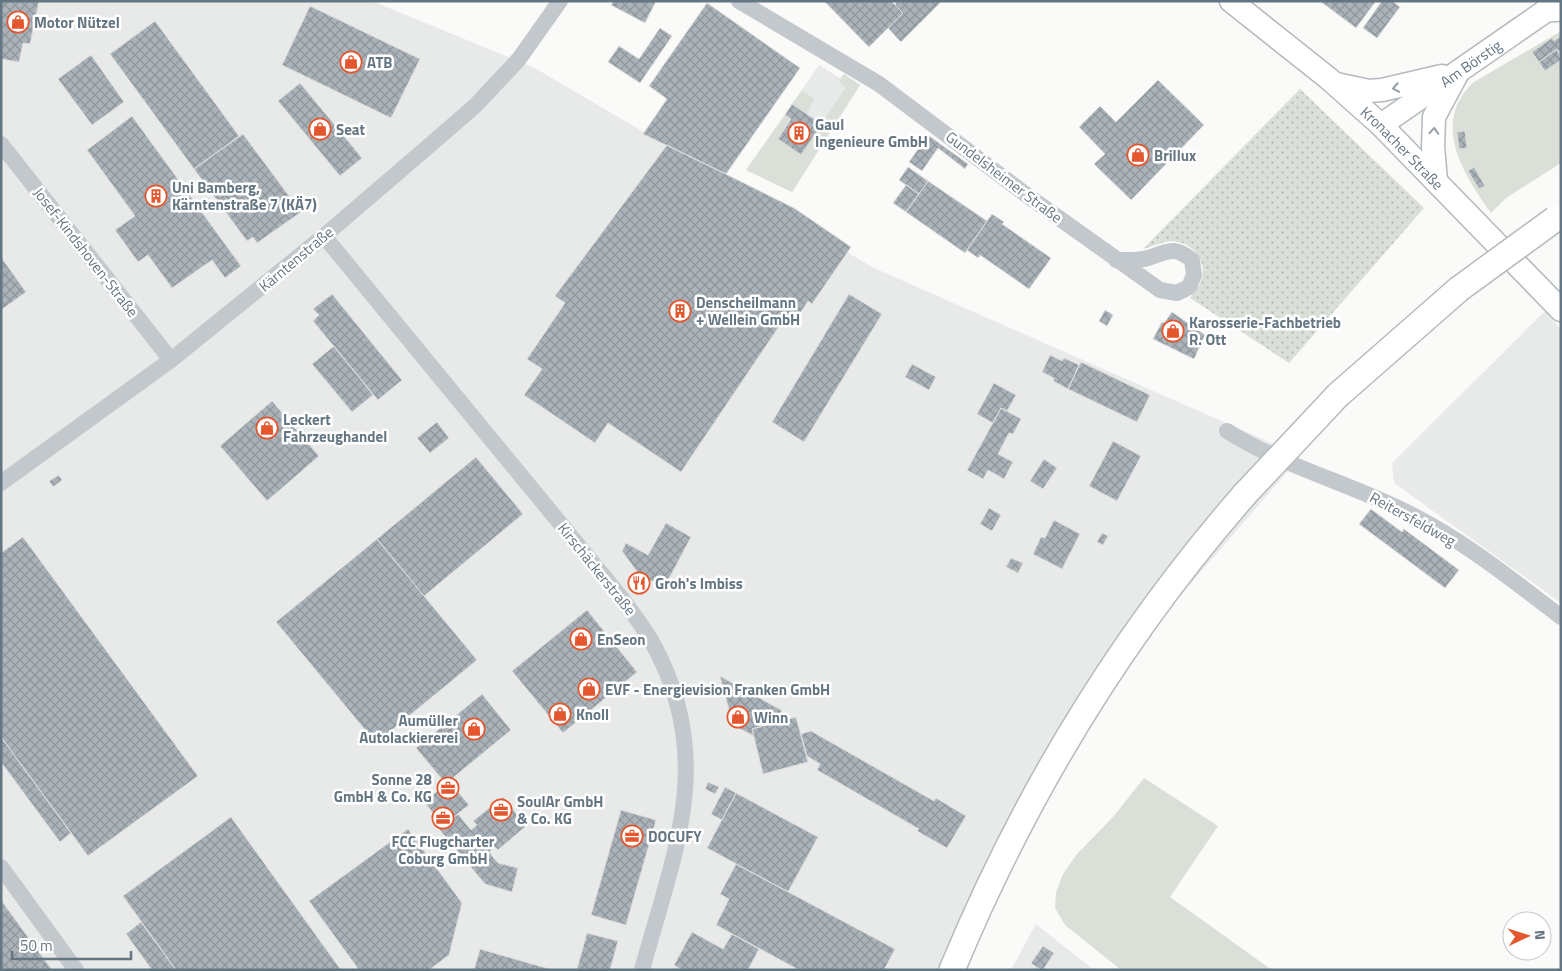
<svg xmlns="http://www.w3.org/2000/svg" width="1562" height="971" viewBox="0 0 1562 971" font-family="'Titillium Web',sans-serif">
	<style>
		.built { fill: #e8e9e9 }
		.grass { fill: url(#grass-dots) }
		.garden { fill: #dadfd7 }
		.building { fill: url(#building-cross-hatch); stroke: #dcdcda }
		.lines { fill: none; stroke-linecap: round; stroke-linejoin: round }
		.secondary-casing { stroke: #b3babf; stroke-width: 25 }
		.primary-casing { stroke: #b5babe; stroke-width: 28 }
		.street { stroke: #c3c8cc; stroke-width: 16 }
		.secondary { stroke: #fff; stroke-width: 22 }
		.primary { stroke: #fff; stroke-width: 25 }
		.primary-bridge-casing { stroke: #b5babe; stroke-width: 28; stroke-linecap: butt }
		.primary-bridge { stroke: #fff; stroke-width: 25 }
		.oneway { stroke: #939fa8 }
		.labels { text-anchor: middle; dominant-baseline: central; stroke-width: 5; stroke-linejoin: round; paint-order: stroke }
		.poi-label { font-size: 15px; font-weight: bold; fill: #657683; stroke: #fff; text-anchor: start }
		.street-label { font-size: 15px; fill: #657683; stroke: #fff }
	</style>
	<defs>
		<pattern id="grass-dots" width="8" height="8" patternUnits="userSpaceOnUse" patternTransform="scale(1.25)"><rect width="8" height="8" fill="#dadfd7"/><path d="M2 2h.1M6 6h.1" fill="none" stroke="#b4b9b4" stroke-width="1.8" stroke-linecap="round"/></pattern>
		<pattern id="building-cross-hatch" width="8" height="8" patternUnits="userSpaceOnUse" patternTransform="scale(1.25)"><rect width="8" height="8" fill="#aab3b9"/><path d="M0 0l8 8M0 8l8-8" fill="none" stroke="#8e969c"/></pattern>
	</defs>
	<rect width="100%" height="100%" fill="#fafaf8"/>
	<!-- built -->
	<path class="built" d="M1 1H372L535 68 874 268 1301 456 1135 648 1034 817 961 970H1Z
		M819 65 840 78 844 74 860 85 792 192 746 170Z
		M1545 311 1561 330V603L1394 483 1392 463Z
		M1036 924 1094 970H1011Z"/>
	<!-- grass -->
	<path class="grass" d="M1300 89 1424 208 1289 363 1190 298C1194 293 1199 287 1201 281 1208 264 1195 245 1178 242 1167 239 1154 246 1143 249Z"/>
	<!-- garden -->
	<path class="garden" d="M1561 31V163L1506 198 1491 213C1463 174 1430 122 1474 82Z
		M844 74 860 85 792 192 746 170 785 115 791 119 778 139 801 155 846 87 839 82Z
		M802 91 814 99 807 114 792 104Z
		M1144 778 1218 826 1170 897 1272 970H1121L1065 925 1055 908 1056 892 1063 874 1077 854 1113 817Z"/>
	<!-- building -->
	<path class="building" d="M1 1H39L30 44 23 43 19 62 1 59Z
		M614 1H656L645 23 611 5Z
		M824 1H891L903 13 869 47Z
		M897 1H942L901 42 888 28 903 13 895 5Z
		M1320 1H1376L1356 28Z
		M1382 1H1392L1400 7 1377 38 1363 28Z
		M707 3 800 68 726 174 643 134 667 99 649 86Z
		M310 6 420 59 391 118 282 65Z
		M155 21 239 136 194 169 110 54Z
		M660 28 672 36 640 83 608 62 619 46 639 59Z
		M1561 36V50L1558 51 1557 49 1539 62 1532 52 1552 38 1554 41Z
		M1557 49 1561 60 1545 71 1539 62Z
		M91 55 124 102 92 125 58 79Z
		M1158 80 1204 125 1131 200 1094 164 1105 154 1079 127 1100 106 1116 122Z
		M300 83 362 158 340 176 278 101Z
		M792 104 817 121 815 124 820 127 801 155 778 139 791 119 785 115Z
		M132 116 241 266 225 278 212 260 172 288 148 255 138 262 115 230 135 216 87 150Z
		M1465 131 1467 148 1459 149 1457 132Z
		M243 134 301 212 257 243 253 237 247 241 194 169Z
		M928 135 968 164 965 169 938 148 922 171 909 162Z
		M667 145 794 208 851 247 812 304 808 301 793 324 784 319 681 472 608 423 595 443 524 395 542 369 527 359 565 303 555 296Z
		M908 167 928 181 919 194 899 180Z
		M1474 167 1485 186 1479 189 1468 171Z
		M928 181 987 221 965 253 906 212Z
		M906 185 919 194 906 212 893 203Z
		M992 214 1004 222 1002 224 1051 258 1029 289 980 255 978 258 967 250Z
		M1 257 26 292 1 310Z
		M332 294 402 380 378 400 313 321 319 315 313 309Z
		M849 294 882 314 804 442 772 422Z
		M1105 310 1113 315 1107 326 1099 321Z
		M1172 312 1205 335 1194 359 1153 339 1162 322 1164 323Z
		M334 346 373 395 352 412 312 364Z
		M1050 355 1062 361 1064 358 1079 365 1068 389 1053 381 1054 378 1042 372Z
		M1081 362 1150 395 1137 422 1068 389Z
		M912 364 936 377 929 390 905 377Z
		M994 383 1016 395 1007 411 1001 408 993 423 977 414Z
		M272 401 319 456 267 501 220 446Z
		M1001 408 1021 419 1013 434 1009 433 998 454 1013 462 1004 479 988 470 983 479 967 470Z
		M437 422 449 438 430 453 417 438Z
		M1113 441 1141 456 1117 501 1089 486Z
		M476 457 523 514 424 596 377 539Z
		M1044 459 1057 468 1043 489 1030 481Z
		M59 475 62 480 53 487 49 481Z
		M989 508 1001 515 992 531 980 524Z
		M1371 509 1402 532 1404 529 1459 570 1445 588 1359 524Z
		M1054 520 1080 534 1062 569 1033 554 1041 537 1045 538Z
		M666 523 691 537 664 588 638 573 622 551 626 543 648 555Z
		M1102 533 1108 536 1103 545 1097 542Z
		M23 537 198 776 88 856 1 737V553Z
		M377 539 477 660 376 743 276 622Z
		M1011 558 1023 563 1018 573 1006 567Z
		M638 573 650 580 645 590 632 582Z
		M587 610 637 672 563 733 512 671Z
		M720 676 781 710 784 720 752 729 754 736 733 725Z
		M482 694 511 730 449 781 469 805 443 825 424 802 446 784 416 748Z
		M796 717 808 762 763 774 752 729Z
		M811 731 934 801 936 798 966 816 947 848 917 831 919 829 817 770 820 764 807 756 801 734Z
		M1 737 71 833 60 842 1 762Z
		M708 782 719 787 715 794 705 789Z
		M725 787 736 793 722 820 711 814Z
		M736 793 818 837 788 892 707 848Z
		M503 797 526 826 498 850 495 847 489 852 498 863 518 868 512 892 485 884 439 829 458 814 471 830 477 825 473 821Z
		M621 810 656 820 626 925 591 915Z
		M231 817 341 970H176L123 896Z
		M408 829 462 903 449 955 429 970H359L309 901Z
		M736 864 895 949 884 970H799L716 925 729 899 720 894Z
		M1 900 52 970H1Z
		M141 922 176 970H152L126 934Z
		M692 932 723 949 732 934 759 949 748 970H682L674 965Z
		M587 933 618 941 610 970 577 969Z
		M1043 946 1054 953 1043 970H1041L1031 963Z
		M480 949 553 970H474Z"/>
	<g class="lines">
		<!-- secondary casing -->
		<g class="secondary-casing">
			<g id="secondary">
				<path id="s1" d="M1231 1 1328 78 1381 125 1561 310"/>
				<path d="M1336 84 1369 91 1382 90 1442 76"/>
				<path id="s2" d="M1381 125 1560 1"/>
				<path d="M1436 180 1433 147 1434 117 1456 76"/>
			</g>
		</g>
		<!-- primary casing -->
		<g class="primary-casing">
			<path id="primary" d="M1548 9 1561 8
				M1338 395 1459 289
				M952 970C1024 796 1121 636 1245 494"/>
		</g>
		<!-- street -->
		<path class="street" d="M739 1 879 84 1028 196 1160 290 1177 293 1189 287 1194 275 1192 260C1173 245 1168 252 1148 258 1138 261 1126 260 1116 260
			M1 144 171 360
			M324 236 624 601C633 614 644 628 652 642 717 759 674 852 642 970
			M1227 431C1281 465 1342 481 1400 509 1458 536 1510 578 1561 617
			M1 483 171 360 324 236 430 145 476 105 519 59 560 1
			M1 867 76 970"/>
		<!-- secondary -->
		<use href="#secondary" class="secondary"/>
		<!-- primary -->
		<use href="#primary" class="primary"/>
		<!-- primary-bridge casing -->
		<g class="primary-bridge-casing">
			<path id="primary-bridge" d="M1459 289 1555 219
				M1245 494 1338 395"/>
		</g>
		<!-- primary-bridge -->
		<use href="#primary-bridge" class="primary-bridge"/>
	</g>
	<!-- one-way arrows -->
	<defs><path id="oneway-chevron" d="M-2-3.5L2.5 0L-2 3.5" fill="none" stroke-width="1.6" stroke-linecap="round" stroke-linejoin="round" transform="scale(1.25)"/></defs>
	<g class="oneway">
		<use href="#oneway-chevron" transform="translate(1396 88) rotate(169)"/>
		<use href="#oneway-chevron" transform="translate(1434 131) rotate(-86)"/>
	</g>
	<!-- icons -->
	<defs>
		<g id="shop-ring" transform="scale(1.125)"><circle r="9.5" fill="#fff" stroke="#e4572e" stroke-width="1.5"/><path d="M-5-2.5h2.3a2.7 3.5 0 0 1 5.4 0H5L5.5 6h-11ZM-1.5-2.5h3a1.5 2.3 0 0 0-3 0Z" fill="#e4572e"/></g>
		<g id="building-ring" transform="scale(1.125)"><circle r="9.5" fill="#fff" stroke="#e4572e" stroke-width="1.5"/><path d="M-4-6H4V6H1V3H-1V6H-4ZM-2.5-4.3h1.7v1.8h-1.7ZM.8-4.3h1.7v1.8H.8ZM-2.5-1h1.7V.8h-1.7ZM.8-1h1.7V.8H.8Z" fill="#e4572e"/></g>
		<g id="restaurant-ring" transform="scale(1.125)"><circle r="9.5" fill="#fff" stroke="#e4572e" stroke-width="1.5"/><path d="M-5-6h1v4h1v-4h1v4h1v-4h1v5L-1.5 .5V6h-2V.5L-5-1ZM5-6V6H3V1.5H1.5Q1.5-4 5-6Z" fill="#e4572e"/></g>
		<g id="office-ring" transform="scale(1.125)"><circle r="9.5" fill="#fff" stroke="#e4572e" stroke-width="1.5"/><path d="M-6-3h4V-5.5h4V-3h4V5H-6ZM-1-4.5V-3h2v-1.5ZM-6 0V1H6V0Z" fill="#e4572e"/></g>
	</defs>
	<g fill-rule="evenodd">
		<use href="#shop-ring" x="18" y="22"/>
		<use href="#shop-ring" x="351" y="62"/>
		<use href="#shop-ring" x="320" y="129"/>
		<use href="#building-ring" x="799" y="133"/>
		<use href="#shop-ring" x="1138" y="155"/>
		<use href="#building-ring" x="156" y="196"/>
		<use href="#building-ring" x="680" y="311"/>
		<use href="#shop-ring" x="1173" y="331"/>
		<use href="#shop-ring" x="267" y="428"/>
		<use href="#restaurant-ring" x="639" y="583"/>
		<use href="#shop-ring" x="581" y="639"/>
		<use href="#shop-ring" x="589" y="689"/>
		<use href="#shop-ring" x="560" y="714"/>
		<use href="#shop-ring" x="738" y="717"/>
		<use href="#shop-ring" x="474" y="729"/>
		<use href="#office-ring" x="448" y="788"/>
		<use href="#office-ring" x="501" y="810"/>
		<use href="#office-ring" x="443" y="818"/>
		<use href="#office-ring" x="632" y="836"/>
	</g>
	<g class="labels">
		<!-- poi labels -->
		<g class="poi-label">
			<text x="34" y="22">Motor Nützel</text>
			<text x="367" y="62">ATB</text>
			<text x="815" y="124">Gaul<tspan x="815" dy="17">Ingenieure GmbH</tspan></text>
			<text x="336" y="129">Seat</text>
			<text x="1154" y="155">Brillux</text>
			<text x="172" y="187">Uni Bamberg,<tspan x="172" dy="17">Kärntenstraße 7 (KÄ7)</tspan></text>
			<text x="696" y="302">Denscheilmann<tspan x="696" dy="17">+ Wellein GmbH</tspan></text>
			<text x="1189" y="322">Karosserie-Fachbetrieb<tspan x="1189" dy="17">R. Ott</tspan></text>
			<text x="283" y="419">Leckert<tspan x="283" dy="17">Fahrzeughandel</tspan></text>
			<text x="655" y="583">Groh's Imbiss</text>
			<text x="597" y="639">EnSeon</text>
			<text x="605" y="689">EVF - Energievision Franken GmbH</text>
			<text x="576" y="714">Knoll</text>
			<text x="754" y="717">Winn</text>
			<text x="458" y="720" text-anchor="end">Aumüller<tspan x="458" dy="17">Autolackiererei</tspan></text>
			<text x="432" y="779" text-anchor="end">Sonne 28<tspan x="432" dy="17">GmbH &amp; Co. KG</tspan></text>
			<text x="517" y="801">SoulAr GmbH<tspan x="517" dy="17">&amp; Co. KG</tspan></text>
			<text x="648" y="836">DOCUFY</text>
			<text x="443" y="841" text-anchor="middle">FCC Flugcharter<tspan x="443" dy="17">Coburg GmbH</tspan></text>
		</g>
		<!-- street labels -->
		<g class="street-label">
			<text stroke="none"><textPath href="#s2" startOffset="109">Am Börstig</textPath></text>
			<text stroke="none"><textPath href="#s1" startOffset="226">Kronacher Straße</textPath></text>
			<text transform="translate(1004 177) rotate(37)">Gundelsheimer Straße</text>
			<text transform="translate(86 252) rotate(52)">Josef-Kindshoven-Straße</text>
			<text transform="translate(296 259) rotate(-40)">Kärntenstraße</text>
			<text transform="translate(1413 519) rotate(29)">Reitersfeldweg</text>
			<text transform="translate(597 569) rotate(51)">Kirschäckerstraße</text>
		</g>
	</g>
	<!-- border -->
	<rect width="1562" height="971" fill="none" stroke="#657683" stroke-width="5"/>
	<!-- north arrow -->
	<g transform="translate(1527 936) rotate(86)"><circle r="24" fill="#ffffff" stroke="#c1c8cd"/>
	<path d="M0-4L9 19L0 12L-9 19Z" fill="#e4572e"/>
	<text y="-8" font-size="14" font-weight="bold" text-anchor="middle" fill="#657683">N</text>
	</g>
	<!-- scale -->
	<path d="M12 951v8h119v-8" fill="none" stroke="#657683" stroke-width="2.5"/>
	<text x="20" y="951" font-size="15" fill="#657683" stroke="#ffffff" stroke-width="4" paint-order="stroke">50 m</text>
</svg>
